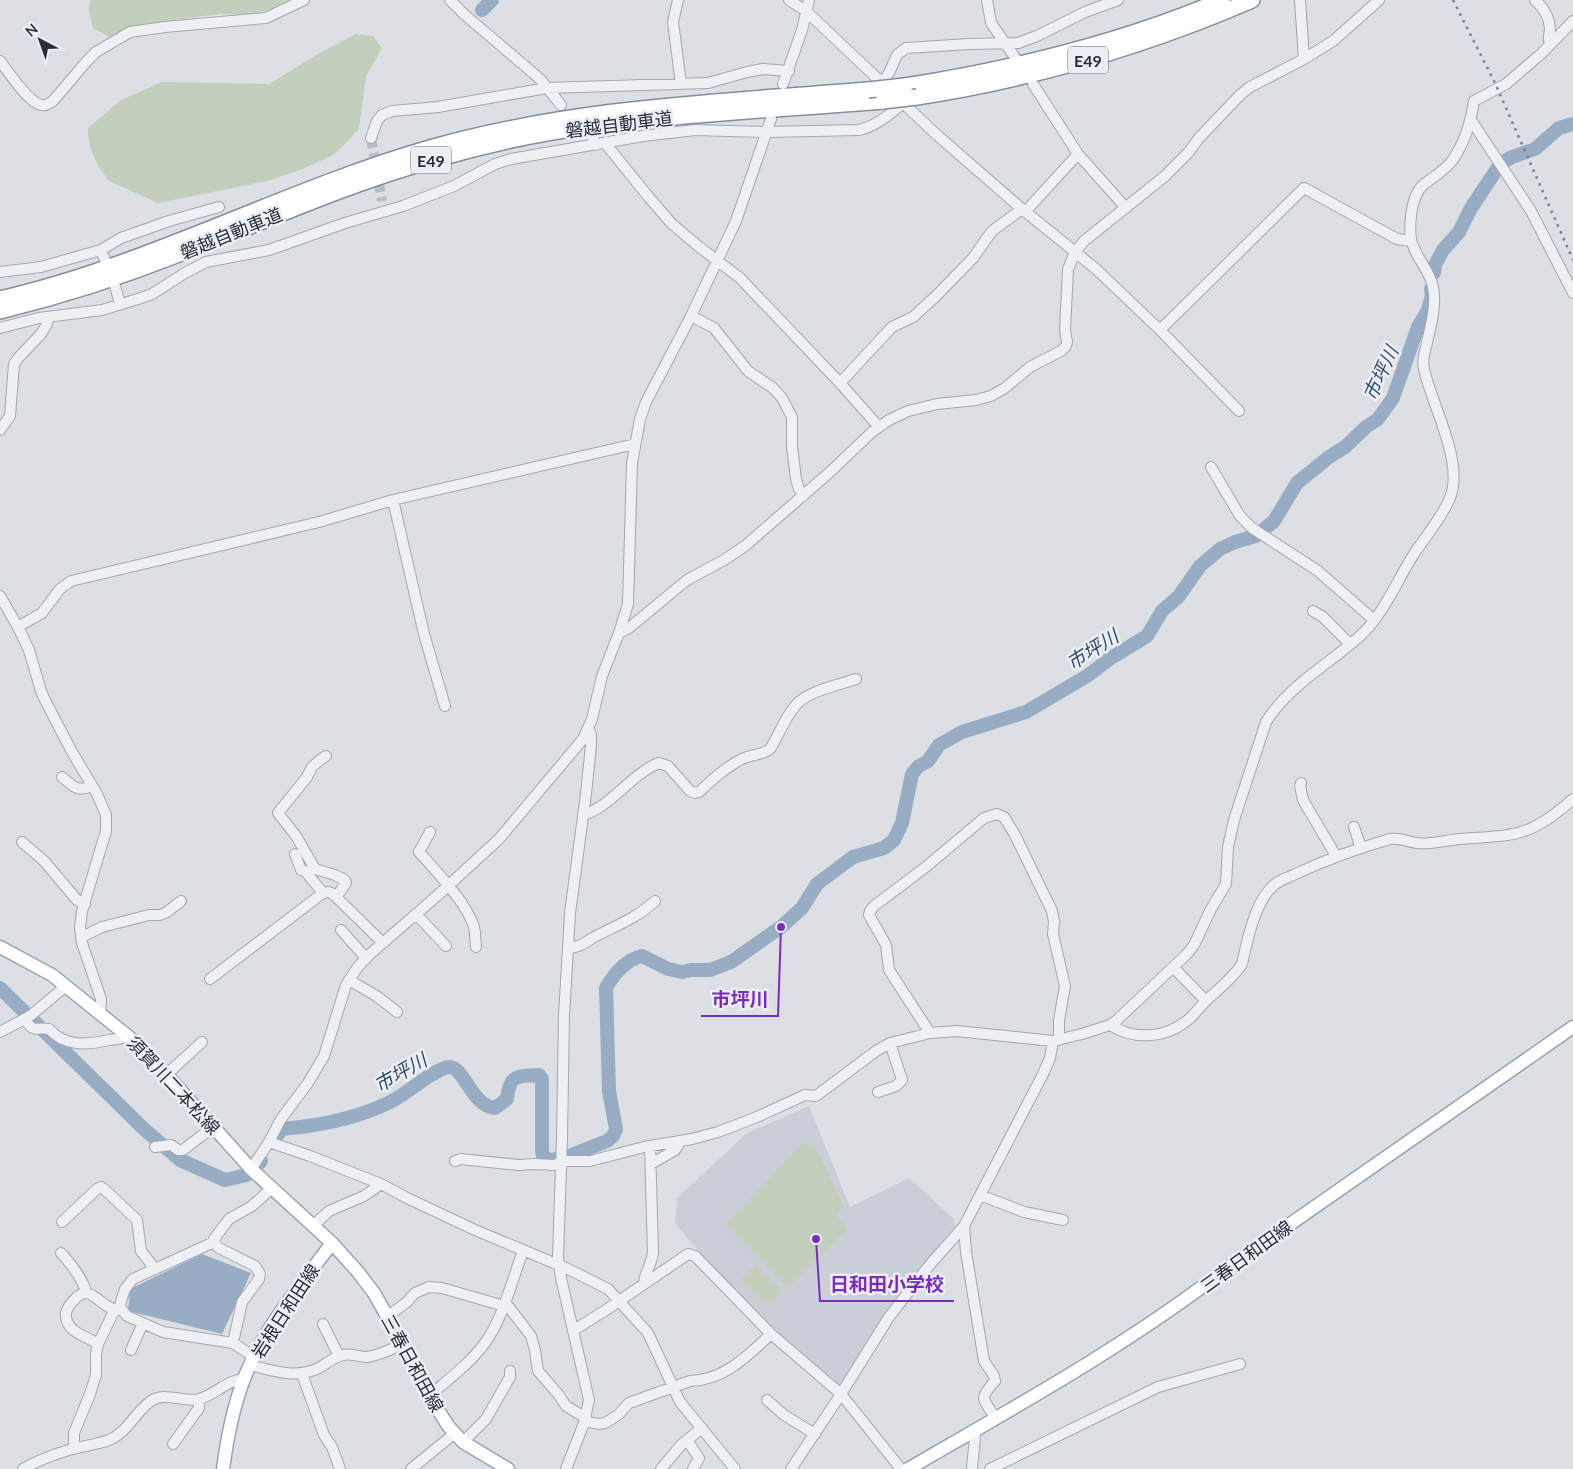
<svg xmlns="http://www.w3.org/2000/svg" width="1573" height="1469" viewBox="0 0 1573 1469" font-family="Lato,'Noto Sans JP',sans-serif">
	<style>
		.built { fill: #cacfd7 }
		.green { fill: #c2cfbd }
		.water { fill: #98adc4 }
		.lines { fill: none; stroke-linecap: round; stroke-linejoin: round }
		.river { stroke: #98adc4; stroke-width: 14 }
		.minor-tunnel { stroke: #b8bcc3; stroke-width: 10; stroke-dasharray: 10 5; stroke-linecap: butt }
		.minor-casing { stroke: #a2a7af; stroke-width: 12 }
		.major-casing { stroke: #9ca4b0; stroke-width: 15 }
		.highway-casing { stroke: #848d9b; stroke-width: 18 }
		.minor { stroke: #eef0f4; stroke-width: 10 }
		.major { stroke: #fff; stroke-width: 12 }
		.highway { stroke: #fff; stroke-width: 15 }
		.rail { stroke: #767f8e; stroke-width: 2.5; stroke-dasharray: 2.5 5; stroke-linecap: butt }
		.highway-bridge-casing { stroke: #848d9b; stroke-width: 18; stroke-linecap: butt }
		.highway-bridge { stroke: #fff; stroke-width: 15 }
		.labels { text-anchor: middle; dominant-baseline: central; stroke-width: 5; stroke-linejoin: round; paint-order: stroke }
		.shield { fill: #ebeef3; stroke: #626872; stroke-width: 1 }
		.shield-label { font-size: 16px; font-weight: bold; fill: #272e3b }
		.street-label { font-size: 18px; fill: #272e3b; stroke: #ebeef3 }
		.water-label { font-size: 19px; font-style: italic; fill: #334c6c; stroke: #ebeef3 }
		.leader { fill: none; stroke: #7b2cbf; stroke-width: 2 }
		.callout-dot { fill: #7b2cbf; stroke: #ebeef3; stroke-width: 2 }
		.callout-label { font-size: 19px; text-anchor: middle; font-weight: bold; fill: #7b2cbf; stroke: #ebeef3; stroke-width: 5; stroke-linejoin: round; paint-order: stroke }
	</style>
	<rect width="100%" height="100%" fill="#dce0e5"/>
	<!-- built -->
	<path class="built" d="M809 1106 850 1207 909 1178 954 1219 955 1226 889 1306 840 1387 807 1364 699 1252 675 1223 677 1198 747 1133Z"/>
	<!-- green -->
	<path class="green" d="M90 0H294L277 8 252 14H219L146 24 110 37 93 28 89 11Z
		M356 34 373 36 382 48 366 77 359 129 335 154 303 169 267 181 158 203 109 181 98 166 91 150 88 135V128L121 100 162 82 269 84 318 54Z
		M801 1144 815 1146 844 1207 836 1214 847 1230 788 1287 726 1225Z
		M755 1265 782 1291 769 1306 741 1280Z"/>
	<!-- water -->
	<path class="water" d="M202 1254 251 1273 222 1334 128 1311 130 1289Z"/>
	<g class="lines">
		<!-- river -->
		<path class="river" d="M482 10 492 0
			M1434 273 1435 265 1443 250 1459 232 1471 208 1501 163 1512 157 1535 149 1559 128 1573 124
			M0 988 145 1130 180 1160 225 1180 247 1175 253 1171 261 1161
			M272 1142 282 1129C318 1126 356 1119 390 1102 406 1095 433 1069 449 1067 464 1066 472 1107 495 1108L507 1099C510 1073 517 1077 539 1075L542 1079V1151L544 1161 564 1158 607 1141 613 1136 616 1129 609 1091 606 988C614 974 625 960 642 956L668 969 682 972 691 970H710L731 962 781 927 802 908 817 884 853 857 884 848 894 840 902 823 912 774 919 766 928 761 939 745 962 732 1026 712 1087 676 1111 658 1147 636 1162 611 1179 596 1200 566 1220 549 1235 542 1256 536 1274 521 1297 483 1329 457 1345 447 1366 427 1378 419 1393 398 1418 327 1428 310 1432 295 1431 289"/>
		<!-- minor-tunnel -->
		<path class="minor-tunnel" d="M371 138 382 201"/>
		<!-- minor casing -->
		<g class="minor-casing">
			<path id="minor" d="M450 0 465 15 540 79 561 105
				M678 0 673 22 681 84
				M789 0 806 11 937 135 1022 209 1096 269 1160 330 1239 411
				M987 0 991 23 1016 59
				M1300 0 1304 59
				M1535 0C1544 8 1549 16 1550 28 1550 34 1547 38 1550 44
				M0 61C9 72 28 103 42 105 46 106 50 103 53 101L87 61 96 52 130 32 165 27 266 18 304 0
				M882 82 889 73 897 55 906 48 969 44 1018 43 1037 36 1085 12 1118 0
				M783 84 802 30 809 0
				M1033 84 1078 154 1126 208
				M1471 120 1531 211 1573 293
				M591 135 596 145
				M371 138 377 121 382 115 392 111 438 107 547 88 708 83 747 72 763 69 789 71
				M605 143 647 195 671 223 698 246 740 278 840 383 879 427
				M1025 212 1078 154
				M101 250 105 260
				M0 272 41 267 101 250 121 238 169 221 219 207
				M115 286 120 304
				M691 316 714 328 748 371 773 388 782 398 792 417V446L796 479 799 489 803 495
				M0 328 39 318 102 310 141 298 152 294 185 273 206 262 269 250 345 223 403 206 454 186 495 164 511 159 643 136 695 130 767 132 859 130C877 126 889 114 904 103
				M1160 330 1304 188 1397 239 1411 241
				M840 383 892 327 913 317 936 296 973 258 992 231 1022 209
				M0 430 10 416 14 364 19 357 41 334 47 324 48 318
				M1211 467 1240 516 1252 528 1318 571 1374 620
				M393 500 424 634 445 706
				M0 596 18 627 29 650 41 691 45 700 72 752 97 794 106 815V831L82 911 80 927 82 943 101 999 100 1013
				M1313 611 1323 617 1350 644
				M18 627 42 613 60 589 71 581 319 522 393 500 635 444
				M619 633 629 628 687 580 724 560 745 546 830 472 872 432 889 420 908 411 937 404 976 400 991 396 1005 388 1030 367 1061 351 1066 346 1067 342 1065 330 1068 269 1075 252 1084 241 1165 176 1188 153 1199 138 1240 95 1250 87 1304 59 1333 41 1379 0
				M326 756 320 760 312 767 307 777 278 813 296 836 315 869 335 875 345 880 346 883 336 897
				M62 777C74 787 77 792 92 786
				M1301 783 1300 786 1303 800 1336 856
				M583 815C610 808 632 773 659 763L668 766 690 791 695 793 699 792C713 779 727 766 744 758 753 754 763 755 770 749 779 735 785 717 796 705 807 691 839 685 856 679
				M1354 827 1361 848
				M430 832 419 852C435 870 465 901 473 924 476 931 475 940 476 947
				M22 842 44 861 77 900 85 904
				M295 854 301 870 305 871 323 893
				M416 914 446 946
				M341 930 366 958
				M81 936 86 935 102 927 149 915H160L167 912 181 901
				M568 948C581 948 589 939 600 934 620 924 638 917 655 901
				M1173 967 1206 1001
				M210 979 319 896C324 892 328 890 334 895L383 943
				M349 980 378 997 397 1012
				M24 1019C36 1035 35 1026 49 1029 65 1047 87 1045 109 1040 115 1039 122 1040 127 1035
				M1110 1025C1135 1041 1167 1038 1189 1019 1196 1013 1202 1004 1210 997 1222 986 1233 978 1242 964 1247 942 1254 906 1270 889 1277 880 1290 877 1300 872 1330 858 1359 848 1390 839 1401 837 1407 842 1417 843 1430 845 1446 840 1460 839 1515 835 1529 838 1573 799
				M0 1032 30 1016 66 986
				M930 1033 889 970 886 945 869 915 870 911 874 906 927 866 984 818 997 814 1004 817 1015 835 1052 911 1054 922 1053 934 1065 986 1059 1020V1040
				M166 1075 202 1042
				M878 1092 896 1086 902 1080 890 1043
				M269 1142 310 1156 381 1184 407 1198 475 1230 566 1268 608 1289 648 1333 680 1402 735 1469
				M155 1147 171 1145 178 1150H183L213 1127
				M455 1161 461 1159 518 1165 535 1164 553 1165 567 1161H590L644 1147 692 1139 718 1132 757 1117 805 1095 816 1096 876 1051 890 1043 930 1033 957 1031 1053 1041 1082 1034 1110 1025 1116 1021 1187 954 1194 945 1211 909 1226 884 1228 847 1234 820 1266 722C1288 686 1329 664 1360 636 1383 615 1396 583 1412 557 1424 538 1440 521 1449 500 1466 465 1432 406 1424 369 1422 362 1424 354 1426 347 1430 328 1437 306 1433 287 1430 270 1414 256 1411 239 1409 224 1411 196 1423 185 1432 178 1444 171 1452 161 1464 144 1471 121 1474 101L1506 84 1542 53 1573 21
				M651 1164 675 1150 680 1142
				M251 1169 269 1142 281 1119 308 1083 324 1056 346 985 357 968 369 955 438 895 499 839 583 739 592 719 602 676 619 633 628 604 632 463 640 419 646 402 691 316 736 221 771 119
				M980 1195 1024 1212 1063 1220
				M62 1222 97 1189 101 1187 104 1189 137 1220 141 1251 155 1269
				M313 1226 329 1211 364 1196 381 1184
				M964 1226 966 1252 984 1361 994 1376 995 1381C978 1400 983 1397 995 1418
				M214 1242 133 1279 125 1289 121 1301 120 1307 127 1316 163 1332 233 1343 254 1357
				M61 1253C71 1264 82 1277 86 1292
				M644 1284C644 1273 652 1264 653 1253L650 1146
				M505 1304 508 1306 531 1336 535 1350 538 1371 558 1394 566 1406 586 1418
				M388 1316 407 1302 415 1293 429 1287 442 1288 504 1306
				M323 1324 339 1356
				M574 1330 606 1310 688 1254 695 1256 771 1334 841 1394 901 1469
				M233 1343 242 1302 259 1279 260 1274 255 1266 219 1248 215 1244 214 1239 229 1219 252 1206 272 1188
				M98 1344C87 1336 64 1332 66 1313 67 1308 70 1304 74 1300 91 1280 100 1311 121 1310
				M131 1350 143 1323
				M250 1365C273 1371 296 1379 319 1368 327 1363 334 1357 343 1355 351 1353 358 1357 366 1357 379 1356 391 1349 403 1344
				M302 1374 324 1435 332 1447 340 1469
				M429 1396C449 1379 472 1362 487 1340 504 1315 512 1280 523 1251
				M767 1400 784 1415 815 1434
				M585 1421 598 1424 605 1423 618 1415 629 1403 690 1381C725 1380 747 1356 771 1334
				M687 1440 699 1458 693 1469
				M463 1442 486 1419 510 1377V1371
				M173 1444 199 1408V1399
				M74 1449V1433L90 1394 96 1375V1354L98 1344 115 1309
				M23 1469C38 1460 55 1454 72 1449 84 1446 98 1444 109 1440 127 1433 135 1412 151 1401 164 1391 184 1403 199 1399 215 1395 227 1380 244 1379
				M411 1469 455 1433
				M566 1469 584 1423 589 1400 561 1278 558 1257 562 1138 564 1015 568 948 570 913 586 794 591 745V734L588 729
				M661 1469 681 1445 702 1428
				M791 1469 841 1394 889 1317 928 1267 964 1226 1043 1074 1050 1058 1053 1041
				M972 1469 975 1437 974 1430
				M990 1469 1158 1387 1240 1364"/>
		</g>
		<!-- major casing -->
		<g class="major-casing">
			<path id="major" d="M0 947 52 975 129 1037 166 1074 251 1169 332 1243 358 1272 374 1293 407 1352 429 1396 449 1427 463 1442 508 1469
				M223 1469C227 1439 233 1407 244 1379 263 1329 300 1286 332 1243
				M908 1469C1015 1407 1129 1344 1227 1268L1573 1027"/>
		</g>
		<!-- highway casing -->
		<g class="highway-casing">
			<path id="highway" d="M905 86C1014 69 1120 43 1222 0
				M917 97C1034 79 1143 47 1252 0
				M0 299C149 265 284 190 430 148 573 107 721 102 868 90
				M0 311C61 296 121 277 179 254 264 222 346 184 433 160 487 144 543 132 599 125 693 113 788 109 883 101"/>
		</g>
		<!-- minor -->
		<use href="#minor" class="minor"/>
		<!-- major -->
		<use href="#major" class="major"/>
		<!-- highway -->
		<use href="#highway" class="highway"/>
		<!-- rail -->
		<path class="rail" d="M1453 0 1495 83 1573 260"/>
		<!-- highway-bridge casing -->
		<g class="highway-bridge-casing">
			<path id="highway-bridge" d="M868 90 905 86
				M883 101 917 97"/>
		</g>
		<!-- highway-bridge -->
		<use href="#highway-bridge" class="highway-bridge"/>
	</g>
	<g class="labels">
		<!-- shield labels -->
		<g class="shield">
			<rect x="1068" y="46.5" width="40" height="27" rx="4"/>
			<rect x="411" y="146.5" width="40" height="27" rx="4"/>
		</g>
		<g class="shield-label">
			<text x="1088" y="60">E49</text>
			<text x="431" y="160">E49</text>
		</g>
		<!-- street labels -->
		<g class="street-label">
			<text transform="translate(619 124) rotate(-7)">磐越自動車道</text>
			<text transform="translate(231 233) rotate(-22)">磐越自動車道</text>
			<text transform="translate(174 1085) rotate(47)">須賀川二本松線</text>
			<text transform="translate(1246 1256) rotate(-36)">三春日和田線</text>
			<text transform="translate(285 1311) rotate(-57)">岩根日和田線</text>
			<text transform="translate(413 1363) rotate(61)">三春日和田線</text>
		</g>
		<!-- water labels -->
		<g class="water-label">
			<text transform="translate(1380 373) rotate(-65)">市坪川</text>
			<text transform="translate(1092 649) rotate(-32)">市坪川</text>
			<text transform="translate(400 1072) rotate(-30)">市坪川</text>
		</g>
	</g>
	<!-- callouts -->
	<path class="leader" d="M781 927L778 1016H701M816 1239L820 1301H954"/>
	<g class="callout-dot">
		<circle cx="781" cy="927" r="5"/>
		<circle cx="816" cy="1239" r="5"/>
	</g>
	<g class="callout-label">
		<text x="740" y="1006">市坪川</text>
		<text x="887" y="1291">日和田小学校</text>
	</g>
	<!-- north arrow -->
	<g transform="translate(40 40) rotate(319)" stroke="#ebeef3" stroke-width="4" paint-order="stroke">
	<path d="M0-4L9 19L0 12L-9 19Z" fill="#272e3b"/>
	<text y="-8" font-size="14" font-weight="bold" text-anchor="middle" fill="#272e3b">N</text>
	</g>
</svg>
